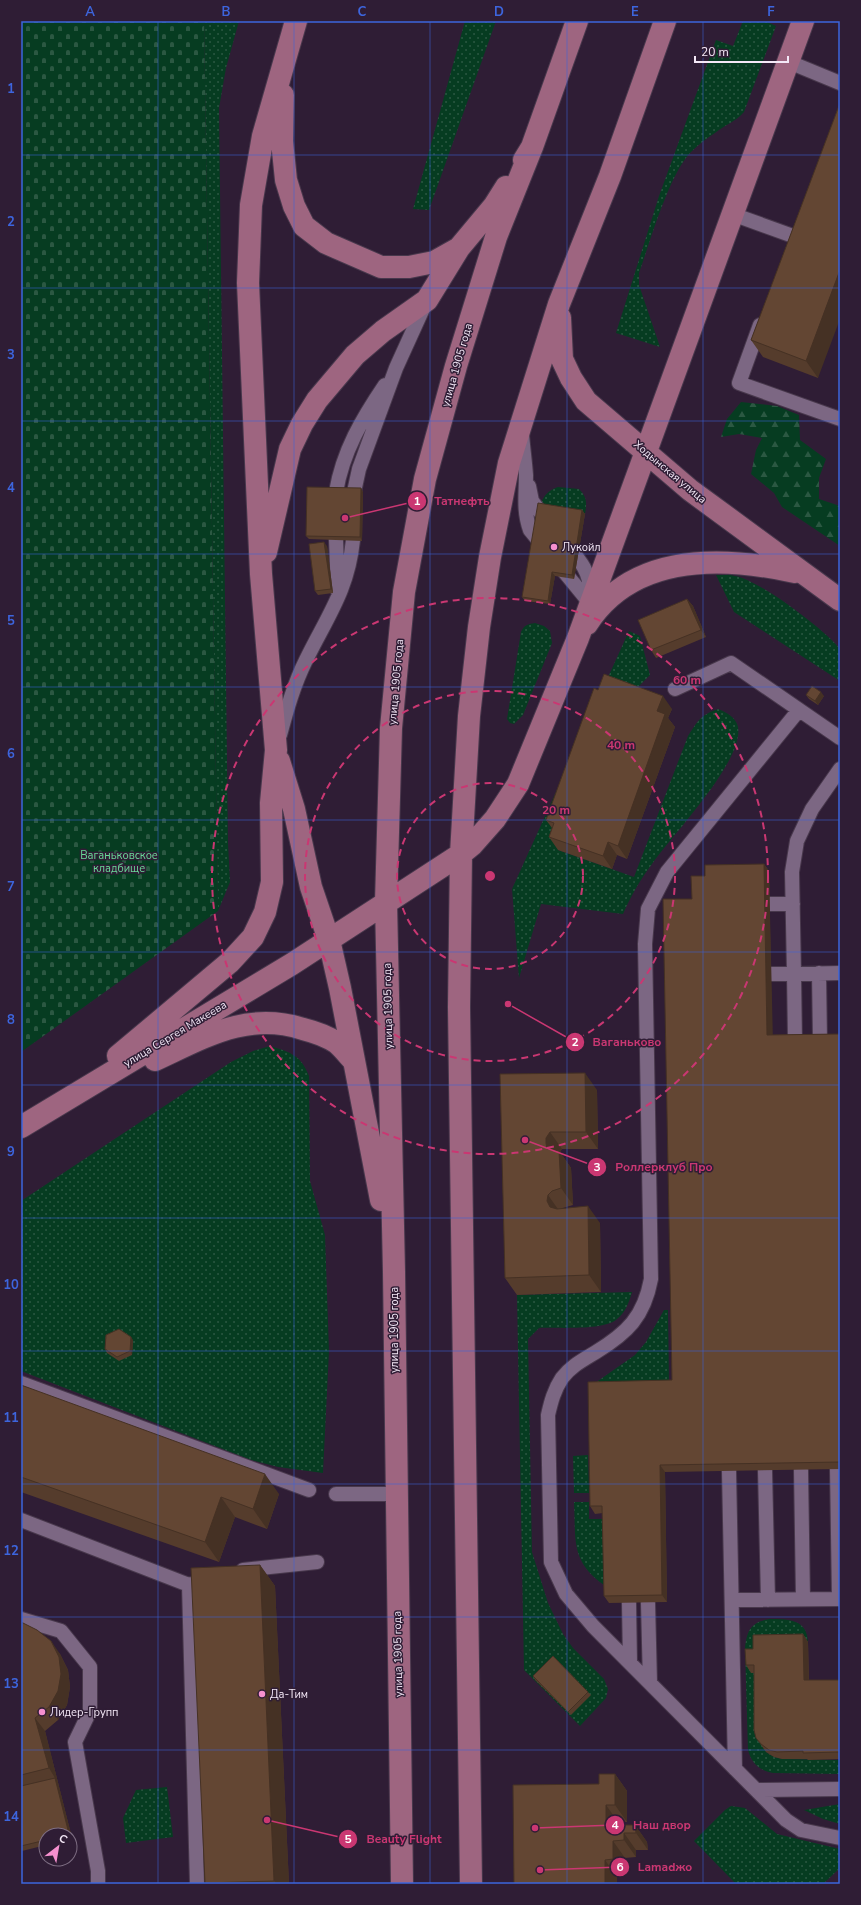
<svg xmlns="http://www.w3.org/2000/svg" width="861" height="1905" viewBox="0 0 861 1905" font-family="'Nunito Sans',sans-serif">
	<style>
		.grass { fill: url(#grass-dots) }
		.forest { fill: url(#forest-firs) }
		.cemetery { fill: url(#cemetery-stones) }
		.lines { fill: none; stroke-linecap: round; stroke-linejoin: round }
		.lane-casing { stroke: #48384c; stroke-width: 16 }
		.secondary-casing { stroke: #48384c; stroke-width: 24 }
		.lane { stroke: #7c6783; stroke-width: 14 }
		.secondary { stroke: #9e6580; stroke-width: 22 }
		.wall { fill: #553c2c }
		.shaded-wall { fill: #453124 }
		.building { fill: #634633; stroke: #453124 }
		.grid { fill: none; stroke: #3d65dd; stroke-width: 1; stroke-opacity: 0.55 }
		.ring { fill: none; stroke: #ca3772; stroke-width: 2; stroke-dasharray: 7 5 }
		.poi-dot { fill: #f690cf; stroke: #2f1d35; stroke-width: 1.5 }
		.labels { text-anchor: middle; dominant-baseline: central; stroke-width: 3; stroke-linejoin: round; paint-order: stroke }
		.street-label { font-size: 11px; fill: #f4e8f7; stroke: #2f1d35 }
		.poi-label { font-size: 11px; fill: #f4e8f7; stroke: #2f1d35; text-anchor: start }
		.park-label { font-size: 11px; fill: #69da98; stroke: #2f1d35 }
		.centre { fill: #ca3772; stroke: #2f1d35; stroke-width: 2 }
		.ring-label { font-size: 12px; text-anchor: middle; font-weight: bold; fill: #ca3772; stroke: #2f1d35; stroke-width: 3; stroke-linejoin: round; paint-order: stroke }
		.leader { fill: none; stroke: #ca3772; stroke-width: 1.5 }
		.callout-dot { fill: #ca3772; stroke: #2f1d35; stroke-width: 1.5 }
		.mark-label { font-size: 12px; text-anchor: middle; font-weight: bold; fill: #fff }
		.callout-label { font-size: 12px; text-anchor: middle; font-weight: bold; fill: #ca3772; stroke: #2f1d35; stroke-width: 3; stroke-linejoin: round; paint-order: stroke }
		.neatline { fill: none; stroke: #3d65dd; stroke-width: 1.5 }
		.grid-label { font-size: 13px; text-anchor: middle; font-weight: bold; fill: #3d65dd }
	</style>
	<defs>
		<pattern id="grass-dots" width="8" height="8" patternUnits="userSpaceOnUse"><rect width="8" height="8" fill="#063c21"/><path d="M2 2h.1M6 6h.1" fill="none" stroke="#2b5842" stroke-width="1.8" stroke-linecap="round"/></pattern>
		<pattern id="forest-firs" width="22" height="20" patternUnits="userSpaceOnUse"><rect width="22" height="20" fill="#063c21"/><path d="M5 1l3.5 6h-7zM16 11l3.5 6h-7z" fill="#2b5842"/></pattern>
		<pattern id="cemetery-stones" width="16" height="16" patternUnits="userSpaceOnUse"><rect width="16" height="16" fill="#063c21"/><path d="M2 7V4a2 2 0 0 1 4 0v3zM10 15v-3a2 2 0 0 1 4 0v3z" fill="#2b5842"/></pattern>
	</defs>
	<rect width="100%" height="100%" fill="#2f1d35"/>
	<!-- grass -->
	<path class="grass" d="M204 21H239L226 68 219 108 228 843 230 882 218 911Z
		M465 21H496L429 210 413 209Z
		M743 21H765L776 26 744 112C734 123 726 124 715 133 707 138 698 145 691 152 669 174 650 242 639 273V285L660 347 616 333 659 196 716 40 733 46Z
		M558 487 579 489C587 497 587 503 585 514L540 507C543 496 547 491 558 487Z
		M716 575C722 575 729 574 735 576 759 580 824 629 840 649V681L734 612Z
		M535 623 544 626 550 631 552 643 523 715 514 724 510 723 507 719 521 632C524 625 528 624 535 623Z
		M629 631 640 636 650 675 631 694 558 850 634 877 688 736C698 721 700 715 718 709 726 712 736 717 738 727 744 761 672 835 652 864 640 880 631 896 623 914L541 904 519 978 512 889Z
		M270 1046C290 1052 301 1055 309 1076L310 1181 325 1235 329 1351 323 1473 278 1467 251 1460 21 1371V1201L231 1062 253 1051Z
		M632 1292C629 1302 626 1312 617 1319 604 1331 558 1327 539 1328L528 1339 532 1552 548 1603 563 1634 573 1648 604 1679 608 1689 606 1698 580 1726 524 1670 517 1295Z
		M664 1310H668L669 1383H595L635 1355 646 1342Z
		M588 1455 589 1493H574L573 1456Z
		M574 1502H589V1519H603L604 1585C570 1561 576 1539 574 1502Z
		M770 1619C788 1619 807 1619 808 1642H759V1673L766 1752 774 1757 782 1759 840 1760V1774L773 1773C759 1770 752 1764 748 1750L745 1648C747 1630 751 1622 770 1619Z
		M167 1787 173 1837 126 1843 123 1818 136 1790Z
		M840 1804V1824L823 1819 804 1810Z
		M731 1806 745 1808 777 1834 840 1849V1868L823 1884H736L694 1841 725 1810Z"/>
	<!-- forest -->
	<path class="forest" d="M741 402 777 406 799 415 800 440 826 459 819 478V499L840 506V546L782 507 774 493 751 474 756 450 762 438 739 434 721 437 727 419Z"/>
	<!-- cemetery -->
	<path class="cemetery" d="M21 21H204L218 911 21 1052Z"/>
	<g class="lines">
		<!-- lane casing -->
		<g class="lane-casing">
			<path id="lane" d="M789 62 840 83
				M732 214 793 236
				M760 325 739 383 840 419
				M522 434C523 447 525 461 526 475 526 494 523 511 530 530L589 602
				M529 486 532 501 549 524
				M336 492C343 451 362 419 385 385
				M354 492 359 469 396 368 426 302
				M336 540 338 592
				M566 544C580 560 592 574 590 596
				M675 689 731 663 840 738
				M799 710 667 872 648 909 645 944 651 1279C644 1317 627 1333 596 1352 583 1360 571 1366 562 1378 554 1390 551 1402 548 1415L551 1562 566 1594 593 1626 786 1820 801 1830 840 1838
				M280 735C287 709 294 684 306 660 327 617 348 590 353 540
				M840 769 812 809 797 841 792 872 794 974 840 973
				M770 904H793
				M819 973 820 1042
				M771 974H794L795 1042
				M21 1383 309 1490
				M837 1469 839 1599
				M765 1470 768 1600
				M801 1470 803 1599
				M729 1471 735 1769
				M336 1494H396
				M21 1520 189 1585 210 1579
				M243 1570 317 1562
				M189 1585 197 1884
				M732 1600 840 1599
				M629 1603 630 1663
				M648 1603 650 1683
				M21 1619 61 1631 90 1667V1711L75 1742 98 1871V1884
				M756 1790 840 1789"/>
		</g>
		<!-- secondary casing -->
		<g class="secondary-casing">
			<path id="secondary" d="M283 95 282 141 286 180 294 206 304 226 326 243 381 267H409L434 262 459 248
				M524 160 532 147 577 21
				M560 318 562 359 571 378 586 401 690 490 840 600
				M266 552 290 449 302 424 317 400 355 355 383 331 427 300 459 248 494 206 506 187
				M587 624C633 553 722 556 795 572
				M279 761 294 809 311 887 329 940 340 988 381 1200
				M118 1056 230 962 253 937 265 912 272 882 271 803 276 750 261 574 248 283 251 205 263 136 296 21
				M155 1060C205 1037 247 1011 303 1029 315 1032 327 1036 337 1043 343 1048 348 1055 354 1061
				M21 1127 292 964 461 854 472 845 495 819 518 784 578 638 803 21
				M402 1884 394 1272 386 902 391 728 404 592 425 479 456 366 496 237 532 147
				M471 1884 459 1007 461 854 469 716 479 627 490 557 509 463 559 304 610 176 665 21"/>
		</g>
		<!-- lane -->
		<use href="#lane" class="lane"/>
		<!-- secondary -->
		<use href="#secondary" class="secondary"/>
	</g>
	<!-- wall -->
	<path class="wall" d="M840 103 818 378 763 357 751 340Z
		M361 488 363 492 362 541 309 539 306 536Z
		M582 510 585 514 574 579 555 576 550 604 525 601 522 597Z
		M327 546 333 593 318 595 315 591Z
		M687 599 693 606 706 637 656 658 651 650Z
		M598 690 672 709 668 718 675 727 627 859 617 855 612 869 558 850 549 837 552 828 546 820Z
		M806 695 824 696 818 705 809 699Z
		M764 864 769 871 772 1035 840 1034V1469L665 1472 667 1602 609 1603 604 1596 603 1513 595 1514 590 1506 672 1380 692 899 705 876Z
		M500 1074 597 1090 598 1149H562L560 1152 571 1168 573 1205 563 1208 600 1223 601 1292 517 1295 505 1278Z
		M133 1340 132 1355 119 1361 107 1353 105 1349Z
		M21 1385 279 1494 267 1529 235 1517 219 1562 21 1492Z
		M260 1565 275 1586 289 1884H206Z
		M21 1622 60 1654 68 1670 70 1687 67 1705 58 1720 45 1731 72 1838 70 1839V1835H46V1845L22 1851 21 1850Z
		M803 1634 808 1642 809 1680H840V1634V1759L808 1760 807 1759H782L774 1757 766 1752 756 1738 754 1673H751L746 1665Z
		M533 1676 588 1692 591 1695 571 1715 535 1680Z
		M615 1774 627 1791V1822H618V1825H635L647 1842 648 1850H636V1857L625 1858V1876L514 1884 599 1784Z"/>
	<!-- shaded-wall -->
	<path class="shaded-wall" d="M840 270V319L818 378 806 361Z
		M361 488 363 492 362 541 360 537Z
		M582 510 585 514 574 579 572 575Z
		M324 542 327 546 333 593 331 589Z
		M552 572 555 576 550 604 548 601Z
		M687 599 693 606 706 637 701 630Z
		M821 692 824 696 818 705 815 701Z
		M663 696 672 709 668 718 675 727 627 859 618 846 657 711Z
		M608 842 617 855 612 869 603 856Z
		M764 864 769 871 773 1043 767 1035Z
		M585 1073 597 1090 598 1149 586 1132Z
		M550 1132 562 1149 560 1152 571 1168 573 1205 561 1188 547 1149 546 1143V1138Z
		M548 1195 560 1212 550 1207 547 1201Z
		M588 1206 600 1223 601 1292 589 1275Z
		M131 1337 133 1340 132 1355 130 1351Z
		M660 1465 665 1472 667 1602 662 1595Z
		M265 1474 279 1494 267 1529 253 1509Z
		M221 1497 235 1517 219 1562 205 1542Z
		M260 1565 275 1586 289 1884H277L274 1881Z
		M803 1634 808 1642 809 1688 804 1680Z
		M51 1641 60 1654 68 1670 70 1687 67 1705 58 1720 49 1707Z
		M35 1718 45 1731 72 1838 69 1834 55 1778 49 1768Z
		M615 1774 627 1791V1822L615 1805Z
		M606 1805 618 1822V1840L606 1825Z
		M635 1825 647 1842 648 1850 636 1833Z
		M624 1833 636 1850V1857L624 1840Z
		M613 1841 625 1858V1876L613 1859Z
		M605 1860 617 1877V1884H605Z"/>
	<!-- building -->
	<path class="building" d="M840 103V270L806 361 751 340Z
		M307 487 361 488 360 537 306 536Z
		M538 503 582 510 572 575 552 572 548 601 522 597Z
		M324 542 331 589 315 591 309 544Z
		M687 599 701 630 651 650 638 620Z
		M604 674 663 696 657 711 665 714 618 846 608 842 603 856 549 837 554 823 546 820 594 688 598 690Z
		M812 686 821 692 815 701 806 695Z
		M764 864 767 1035 840 1034V1462L660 1465 662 1595 604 1596 602 1506H590L588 1382 672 1380 663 899H692L691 876H705V865Z
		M585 1073 586 1132H550L546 1138V1143L547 1149 559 1151 561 1188 552 1191 548 1195 547 1201 550 1207 557 1209 588 1206 589 1275 505 1278 500 1074Z
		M119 1329 131 1337 130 1351 117 1357 105 1349 106 1335Z
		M21 1385 265 1474 253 1509 221 1497 205 1542 21 1477Z
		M260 1565 274 1881 205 1883 191 1568Z
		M21 1622 37 1630 51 1641 59 1657 61 1674 58 1691 49 1707 35 1718 49 1768 21 1775Z
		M803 1634 804 1680H840L839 1634H840V1752L803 1753V1751L777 1752 769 1750 761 1744 756 1738 754 1730V1665H746L745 1649H753V1635Z
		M553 1656 588 1692 568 1712 533 1676Z
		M599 1774H615V1805H606V1825H635L636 1833H624V1840L613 1841V1859L605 1860V1884H514L513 1785 599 1784Z
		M55 1778 69 1834 67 1835H46V1840L21 1846V1786Z"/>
	<!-- grid -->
	<path class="grid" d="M158 21V1884M294 21V1884M430 21V1884M567 21V1884M703 21V1884M21 155H840M21 288H840M21 421H840M21 554H840M21 687H840M21 820H840M21 952H840M21 1085H840M21 1218H840M21 1351H840M21 1484H840M21 1617H840M21 1750H840"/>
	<!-- distance rings -->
	<g class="ring">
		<circle cx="490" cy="876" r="93"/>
		<circle cx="490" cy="876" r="185"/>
		<circle cx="490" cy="876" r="278"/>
	</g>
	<!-- markers -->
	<g class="poi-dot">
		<circle cx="554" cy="547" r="4"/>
		<circle cx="262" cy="1694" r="4"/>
		<circle cx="42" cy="1712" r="4"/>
	</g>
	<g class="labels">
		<!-- street labels -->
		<g class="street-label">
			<text transform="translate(457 365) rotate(-74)">улица 1905 года</text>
			<text transform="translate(670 472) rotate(40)">Ходынская улица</text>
			<text transform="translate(396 682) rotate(-85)">улица 1905 года</text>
			<text transform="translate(388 1006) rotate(-91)">улица 1905 года</text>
			<text transform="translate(175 1034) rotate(-31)">улица Сергея Макеева</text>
			<text transform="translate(394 1330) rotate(-90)">улица 1905 года</text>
			<text transform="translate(398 1654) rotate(-91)">улица 1905 года</text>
		</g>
		<!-- poi labels -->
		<g class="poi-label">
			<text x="562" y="547">Лукойл</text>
			<text x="270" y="1694">Да-Тим</text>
			<text x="50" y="1712">Лидер-Групп</text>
		</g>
		<!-- park labels -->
		<g class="park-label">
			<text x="119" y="855">Ваганьковское<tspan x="119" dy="13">кладбище</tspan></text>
		</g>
	</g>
	<circle cx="490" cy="876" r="6" class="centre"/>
	<g class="ring-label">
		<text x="687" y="684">60 m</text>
		<text x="621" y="749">40 m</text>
		<text x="556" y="814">20 m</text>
	</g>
	<!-- callouts -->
	<path class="leader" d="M345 518L417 501M508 1004L575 1042M525 1140L597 1167M535 1828L615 1825M267 1820L348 1839M540 1870L620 1867"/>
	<g class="callout-dot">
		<circle cx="345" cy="518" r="4"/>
		<circle cx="508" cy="1004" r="4"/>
		<circle cx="525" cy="1140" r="4"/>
		<circle cx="535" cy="1828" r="4"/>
		<circle cx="267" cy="1820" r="4"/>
		<circle cx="540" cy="1870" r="4"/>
		<circle cx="417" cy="501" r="10"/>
		<circle cx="575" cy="1042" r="10"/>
		<circle cx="597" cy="1167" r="10"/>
		<circle cx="615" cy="1825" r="10"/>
		<circle cx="348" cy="1839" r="10"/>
		<circle cx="620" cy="1867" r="10"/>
	</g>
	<g class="mark-label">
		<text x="417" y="505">1</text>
		<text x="575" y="1046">2</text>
		<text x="597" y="1171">3</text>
		<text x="615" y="1829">4</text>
		<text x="348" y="1843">5</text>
		<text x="620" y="1871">6</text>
	</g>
	<g class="callout-label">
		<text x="462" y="505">Татнефть</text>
		<text x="627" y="1046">Ваганьково</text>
		<text x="664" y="1171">Роллерклуб Про</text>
		<text x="662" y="1829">Наш двор</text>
		<text x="404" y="1843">Beauty Flight</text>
		<text x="665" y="1871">Lamadжo</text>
	</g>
	<!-- border -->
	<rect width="861" height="1905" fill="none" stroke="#2f1d35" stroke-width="44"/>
	<!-- north arrow -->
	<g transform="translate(58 1847) rotate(31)"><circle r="19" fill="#2f1d35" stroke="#7e6e83"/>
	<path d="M0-3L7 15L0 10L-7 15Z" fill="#f690cf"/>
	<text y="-6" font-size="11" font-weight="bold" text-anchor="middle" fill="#f4e8f7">С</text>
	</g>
	<!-- scale -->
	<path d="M695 56v6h93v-6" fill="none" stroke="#f4e8f7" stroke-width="2"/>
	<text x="701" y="56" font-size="12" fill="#f4e8f7" stroke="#2f1d35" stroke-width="3" paint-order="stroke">20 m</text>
	<rect x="22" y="22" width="817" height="1861" class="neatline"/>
	<g class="grid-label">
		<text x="90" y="16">A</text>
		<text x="226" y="16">B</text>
		<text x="362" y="16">C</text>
		<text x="499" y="16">D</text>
		<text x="635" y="16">E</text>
		<text x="771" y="16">F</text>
		<text x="11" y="93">1</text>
		<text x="11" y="226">2</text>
		<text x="11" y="359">3</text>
		<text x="11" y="492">4</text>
		<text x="11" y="625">5</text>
		<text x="11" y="758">6</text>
		<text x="11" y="891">7</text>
		<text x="11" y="1024">8</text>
		<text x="11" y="1156">9</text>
		<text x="11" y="1289">10</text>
		<text x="11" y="1422">11</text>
		<text x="11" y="1555">12</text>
		<text x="11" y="1688">13</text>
		<text x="11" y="1821">14</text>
	</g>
</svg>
